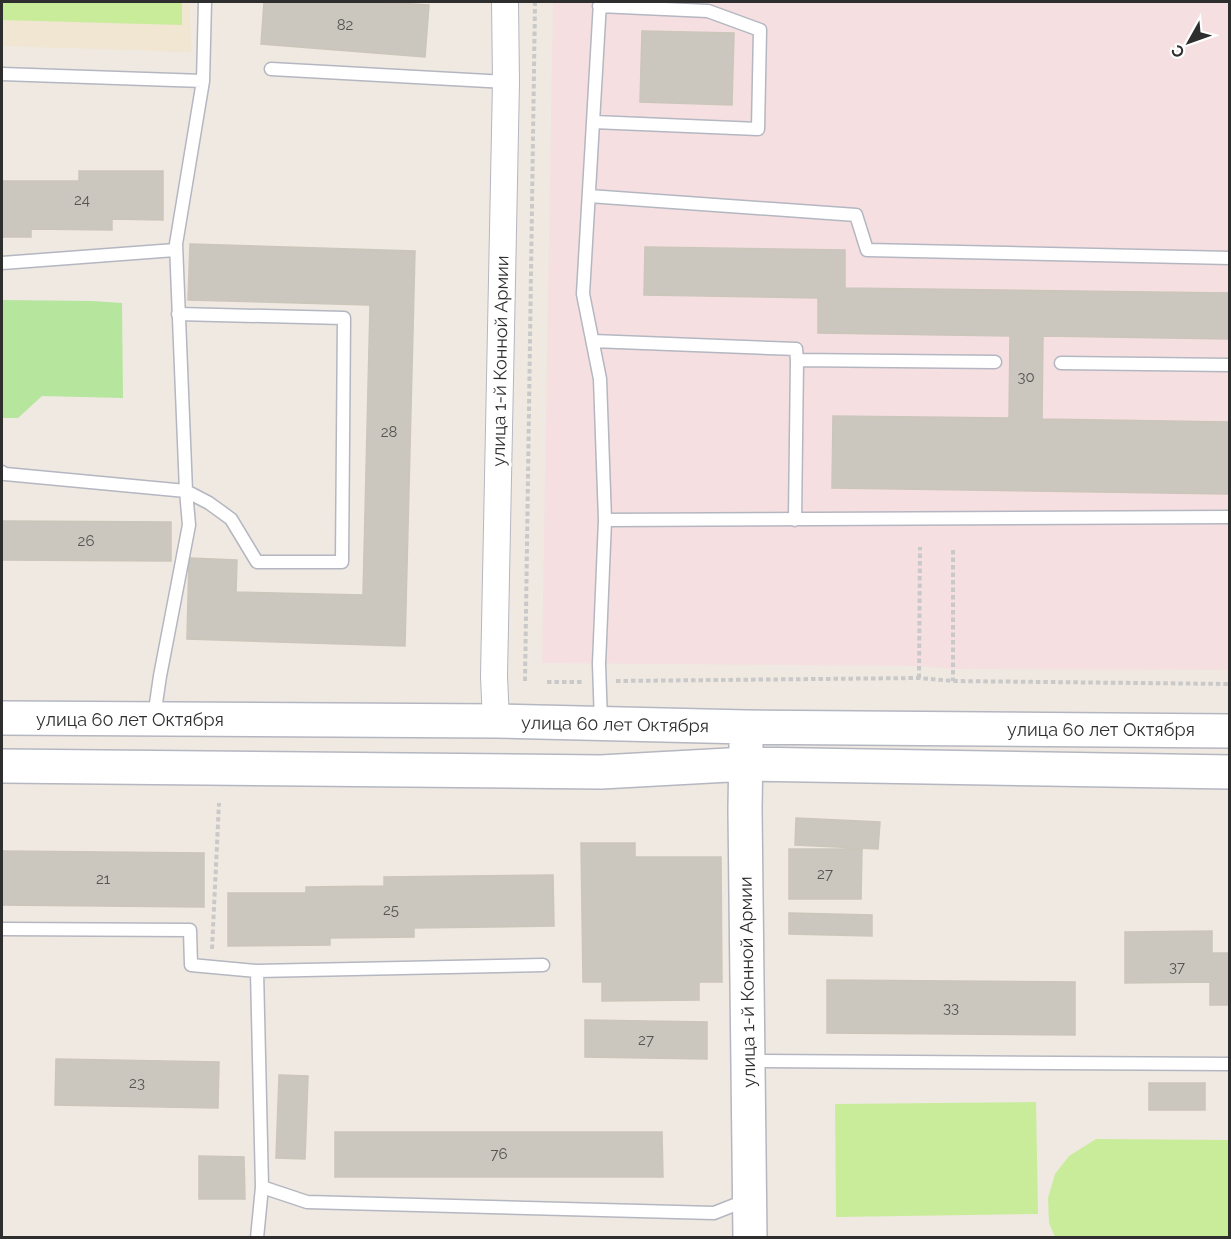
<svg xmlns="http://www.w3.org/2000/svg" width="1231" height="1239" viewBox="0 0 1231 1239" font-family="Raleway,sans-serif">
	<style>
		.education { fill: #f0e6d1 }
		.medical { fill: #f5dfe0 }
		.green { fill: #b6e59e }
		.pitch { fill: #c9ec9a }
		.building { fill: #cbc7bf; stroke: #cbc5ba; stroke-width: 1.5 }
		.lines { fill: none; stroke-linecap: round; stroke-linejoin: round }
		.lane-casing { stroke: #b4b7c1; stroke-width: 15 }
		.street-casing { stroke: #b4b7c1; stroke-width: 28 }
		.secondary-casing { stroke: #b4b7c1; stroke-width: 36 }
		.path { stroke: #c9c9c9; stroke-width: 4; stroke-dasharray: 4.5 3; stroke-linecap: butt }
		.lane { stroke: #fff; stroke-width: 12 }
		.street { stroke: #fff; stroke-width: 26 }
		.secondary { stroke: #fff; stroke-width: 33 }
		.labels { text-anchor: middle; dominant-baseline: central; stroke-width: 6; stroke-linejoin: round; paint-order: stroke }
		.number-label { font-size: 15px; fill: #555452 }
		.street-label { font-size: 18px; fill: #2e2e2e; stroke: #fff }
	</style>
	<rect width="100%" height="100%" fill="#efe9e1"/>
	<!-- education -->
	<path class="education" d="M2 2H190L191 52 2 46Z"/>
	<!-- medical -->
	<path class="medical" d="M553 2H1229V670L953 669 919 666 542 663Z"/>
	<!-- green -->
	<path class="green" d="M2 300 92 301 122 303 123 398 42 396 18 418H2Z"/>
	<!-- pitch -->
	<path class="pitch" d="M2 2H182V25L2 20Z
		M1036 1102 1038 1214 836 1217 835 1104Z
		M1096 1139 1229 1140V1237H1055L1049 1223 1048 1198 1055 1174 1069 1156Z"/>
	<!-- building -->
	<path class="building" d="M264 2H382L429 5 425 57 261 44Z
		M642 31 734 33 732 105 640 102Z
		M79 171H163V220L112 219V230L31 229V237H2V181H79Z
		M190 244 415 251 405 646 187 639 189 558 237 560 236 592 363 595 370 305 188 300Z
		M645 247 845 250V288L1230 293V339L1043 336 1042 419 1229 422 1228 494 832 488 833 416 1009 418 1010 336 818 333V298L644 295Z
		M2 521 171 522V561L2 560Z
		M796 818 880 822 878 849 795 845Z
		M581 843H635V857H721L722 982H699V1000L602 1001V982H583Z
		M789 849H862L861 899H789Z
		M2 851 204 853V907L2 905Z
		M553 875 554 926 414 928V937L330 938V945L228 946V893H306V887L384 886V877Z
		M789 913 872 915V936L789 934Z
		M1212 931V953H1230V1005H1210V982L1125 983V932Z
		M827 980 1075 982V1035L827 1033Z
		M585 1020 707 1022V1059L585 1057Z
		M56 1059 219 1062 218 1108 55 1105Z
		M279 1075 308 1076 305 1159 276 1158Z
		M1149 1083H1205V1110H1149Z
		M335 1132H662L663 1177H335Z
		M199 1156 244 1157 245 1199H199Z"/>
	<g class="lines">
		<!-- lane casing -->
		<g class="lane-casing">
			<path id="lane" d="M600 2 583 294 600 379 605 520 599 664 601 723
				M271 69 506 82
				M2 74 203 81
				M594 122 758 129 760 30 708 11 599 6
				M589 196 856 215 867 250 1230 258
				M2 263 175 250
				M593 341 796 349 797 360
				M1061 363 1230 365
				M2 472 5 474 186 491 209 503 231 519 257 562H342L344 318 178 314
				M605 520 1230 517
				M795 520 797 360 995 362
				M154 717 160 676 189 525 186 491 176 244 203 81 205 2
				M2 929 190 930 191 965 257 971 543 965
				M257 971 262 1187 307 1202 714 1213 747 1200
				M748 1061 1230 1064
				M257 1238 262 1187"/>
		</g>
		<!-- street casing -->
		<g class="street-casing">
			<path id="street" d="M496 721 494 676 506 82 505 2"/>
		</g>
		<!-- secondary casing -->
		<g class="secondary-casing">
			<path id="secondary" d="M2 718 496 721 746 727 1230 731
				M746 744 745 810 750 1238
				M2 766 601 772 747 764 1230 772"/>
		</g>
		<!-- path -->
		<path class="path" d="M953 550V681
			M919 678 920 547
			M525 681 535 2
			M616 681 919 678 953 681 1230 684
			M547 682H582
			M212 949 219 803"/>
		<!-- lane -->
		<use href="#lane" class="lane"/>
		<!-- street -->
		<use href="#street" class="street"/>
		<!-- secondary -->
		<use href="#secondary" class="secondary"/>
	</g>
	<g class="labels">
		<!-- number labels -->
		<g class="number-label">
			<text x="345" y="25">82</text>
			<text x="82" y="200">24</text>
			<text x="1026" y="377">30</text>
			<text x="389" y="432">28</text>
			<text x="86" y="541">26</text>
			<text x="825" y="874">27</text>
			<text x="103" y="879">21</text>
			<text x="391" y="910">25</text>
			<text x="1177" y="967">37</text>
			<text x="951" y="1008">33</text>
			<text x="646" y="1040">27</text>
			<text x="137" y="1083">23</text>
			<text x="499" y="1154">76</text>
		</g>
		<!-- street labels -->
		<g class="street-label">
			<text transform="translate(500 361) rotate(-89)">улица 1-й Конной Армии</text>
			<text x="130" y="719">улица 60 лет Октября</text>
			<text transform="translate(615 724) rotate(1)">улица 60 лет Октября</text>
			<text x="1101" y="729">улица 60 лет Октября</text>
			<text transform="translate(747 982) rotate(-91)">улица 1-й Конной Армии</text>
		</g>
	</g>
	<!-- border -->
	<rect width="1231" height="1239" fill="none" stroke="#2e2e2e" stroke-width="6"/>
	<!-- north arrow -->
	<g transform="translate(1189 42) rotate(230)" stroke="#ffffff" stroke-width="4.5" paint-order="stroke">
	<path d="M0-4.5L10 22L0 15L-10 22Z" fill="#2e2e2e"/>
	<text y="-9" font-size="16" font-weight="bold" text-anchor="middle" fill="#2e2e2e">С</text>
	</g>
</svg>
